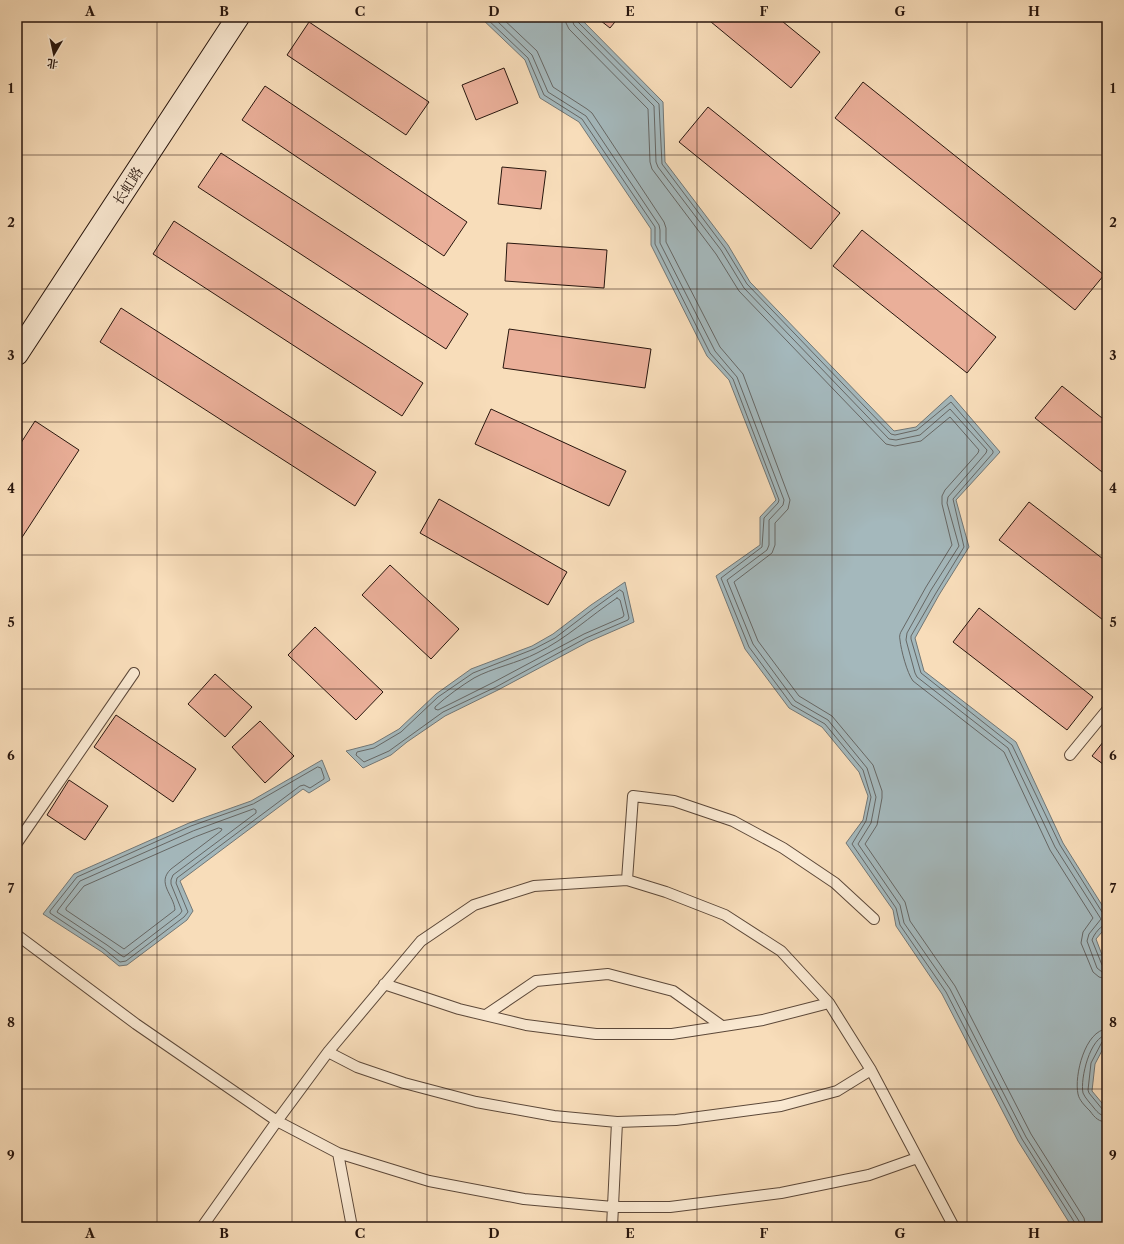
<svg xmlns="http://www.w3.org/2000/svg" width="1124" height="1244" viewBox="0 0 1124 1244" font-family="'Libre Caslon Text','Noto Serif SC',serif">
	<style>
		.water { fill: #a4b8bc; stroke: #727776 }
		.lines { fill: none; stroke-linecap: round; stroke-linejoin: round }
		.shore { stroke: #666765; stroke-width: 1 }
		.building { fill: #eaaf99; stroke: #28160e }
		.lane-casing { stroke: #5c4839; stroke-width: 12 }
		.secondary-casing { stroke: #28160e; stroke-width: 24 }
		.lane { stroke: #fae9d2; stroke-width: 10 }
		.secondary { stroke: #fae9d2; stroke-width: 22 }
		.grid { fill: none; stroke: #28160e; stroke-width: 1; stroke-opacity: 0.55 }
		.labels { text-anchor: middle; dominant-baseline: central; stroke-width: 4; stroke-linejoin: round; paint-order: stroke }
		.street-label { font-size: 14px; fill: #28160e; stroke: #fae9d2 }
		.neatline { fill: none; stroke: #28160e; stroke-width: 1.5 }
		.grid-label { font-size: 13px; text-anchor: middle; font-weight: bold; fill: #28160e }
	</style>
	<rect width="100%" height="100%" fill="#f8ddba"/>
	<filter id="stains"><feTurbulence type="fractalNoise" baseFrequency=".005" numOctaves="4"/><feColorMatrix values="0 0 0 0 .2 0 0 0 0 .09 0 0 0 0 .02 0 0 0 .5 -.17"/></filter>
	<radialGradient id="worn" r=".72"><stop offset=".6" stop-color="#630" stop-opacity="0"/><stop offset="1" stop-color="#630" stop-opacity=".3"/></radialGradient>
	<!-- water -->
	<path class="water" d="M480 17H579L663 102 665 162 728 245 750 282 894 431 916 427 951 395 1000 452 956 500 969 547 939 595 915 638 924 671 1016 742 1063 843 1107 913V926L1096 939 1107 968V1041L1095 1064 1092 1091 1107 1109V1227H1072L1018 1141 942 994 896 926 893 910 846 843 863 820 868 796 859 772 822 727 789 708 745 649 716 576 760 545V517L776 500 729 380 707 356 651 245V229L579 122 540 98 525 60Z
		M625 582 634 622 588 642 498 690 445 716 407 742 391 755 363 768 346 751 373 744 399 729 436 694 471 669 532 646 553 634 591 605Z
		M322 760 330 780 309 793 303 789 180 881 193 911 187 920 127 965 119 966 102 952 43 914 74 874 189 823 251 801Z"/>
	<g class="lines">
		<!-- shore -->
		<path class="shore" d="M485 17 528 58 544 95 582 119 655 227V244L710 353 733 379 779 500 778 503 764 518 762 547 721 578 749 647 792 705 825 724 863 770 871 797 866 821 852 844 896 908 900 925 946 992 1022 1139 1075 1223V1227
			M493 17 532 55 548 92 586 116 659 225 660 230V243L715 351 737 377 784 500 783 505 769 520V545L767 550 727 580 753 644 795 701 828 720 867 768 876 797 871 823 858 844 900 905 904 923 950 989 1026 1137 1079 1221 1080 1227
			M501 17 537 51 553 87 587 109 592 113 664 222 666 228V242L720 347 743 374 790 500 788 509 775 523V545L772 553 734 582 758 641 799 696 832 716 873 765 882 791V798L877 825 865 844 905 902 910 921 955 986 1031 1134 1084 1218 1086 1227
			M565 17 566 23 569 29 648 109 650 162 652 169 716 254 739 291 886 444 895 446 921 441 950 417 979 450 978 453 945 490 942 496V504L952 545 926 587 902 630C900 633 899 636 900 640 901 650 907 673 913 681L1004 752 1050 850 1093 918 1083 932 1081 943 1093 972 1099 977 1107 979
			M571 17 574 25 654 106 656 162 658 167 721 250 744 288 889 439 896 440 920 435 950 409 987 450 986 453 948 497 947 503 959 546 931 590 907 633 906 640 915 673 917 677 1008 748 1055 847 1101 919 1089 934 1087 941 1097 968 1102 972 1107 973
			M576 17 578 22 659 104 662 164 725 248 747 284 891 434 895 435 917 430 951 402 993 451V453L953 499 964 547 936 593 911 636V639L921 673 1012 745 1060 845 1102 912 1107 914
			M620 590 623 592 629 618 628 620 586 638 496 687 443 712 389 751 364 762 356 755 357 752 374 748 401 732 438 697 473 673 534 649 555 638 593 609Z
			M617 598 620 600 624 615 623 617 584 634 494 682 438 710 435 709V707C447 696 461 686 474 678 492 668 518 663 537 653 566 639 590 616 617 598Z
			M318 767 321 768 324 777V779L310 788 304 785 300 786 177 878 176 883 188 912 184 917 126 961 120 962 104 949 50 913V911L77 877 191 826 253 804Z
			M254 809 256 810V813L173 875 171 880V884L182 911 180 914 124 957 122 956 107 945 57 912 58 910 80 881 193 831Z
			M219 828 222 829 221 831 171 869C156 883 174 895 175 910L124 949 66 910V908L84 886 195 837Z
			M1107 924C1101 925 1094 934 1092 940L1102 965 1107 968
			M1107 1029C1085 1030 1074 1076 1078 1094 1079 1100 1085 1106 1090 1111 1095 1118 1099 1122 1107 1122
			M1107 1035C1090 1036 1080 1079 1083 1093 1085 1098 1091 1104 1094 1108 1098 1113 1101 1116 1107 1116
			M1107 1040 1102 1042 1091 1063 1088 1090 1089 1093 1103 1110 1107 1111"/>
	</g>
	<!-- building -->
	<path class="building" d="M596 17H619L610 28Z
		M705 17H777L820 52 791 88Z
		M309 22 429 102 406 135 287 55Z
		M504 68 518 103 476 120 462 85Z
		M863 82 1104 275 1075 310 835 118Z
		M265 86 467 222 444 256 242 120Z
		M708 107 840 213 811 249 679 142Z
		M221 153 468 314 446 349 198 187Z
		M502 167 546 171 541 209 498 204Z
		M174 221 423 383 402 416 153 254Z
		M862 230 996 337 967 373 833 266Z
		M507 243 607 250 604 288 505 281Z
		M121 308 376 472 355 506 100 342Z
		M509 329 651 349 645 388 503 368Z
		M1062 386 1107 422V476L1035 418Z
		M491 409 626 471 609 506 475 444Z
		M35 421 79 450 17 545V449Z
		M439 499 567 572 548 605 420 533Z
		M1029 502 1107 562V623L999 540Z
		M390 565 459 629 431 659 362 595Z
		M979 608 1093 697 1067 730 953 642Z
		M315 627 383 692 356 720 288 655Z
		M215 674 252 707 225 737 188 704Z
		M116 715 196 769 173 802 94 747Z
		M260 721 294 756 265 783 232 747Z
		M1107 737V767L1092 756Z
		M69 780 108 806 85 840 47 815Z"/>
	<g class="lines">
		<!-- lane casing -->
		<g class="lane-casing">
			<path id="lane" d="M1070 755 1107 710
				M17 843 134 673
				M627 880 633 796 674 801 733 821 783 848 835 883 874 919
				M17 935 136 1024 277 1121 338 1153 352 1227
				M384 984 459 1009 526 1025 596 1034H672L763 1020 829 1003
				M486 1015 536 981 608 974 673 991 722 1026
				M328 1052 357 1067 404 1083 476 1102 554 1116 617 1122 676 1120 781 1106 837 1091 871 1070
				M338 1153 429 1181 524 1199 613 1207H670L781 1193 869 1175 917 1158
				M202 1227 277 1121 328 1052 421 941 474 905 534 886 627 880 666 892 725 915 781 951 829 1003 871 1070 954 1227
				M612 1227 617 1122"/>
		</g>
		<!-- secondary casing -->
		<g class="secondary-casing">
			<path id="secondary" d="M17 354 238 17"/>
		</g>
		<!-- lane -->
		<use href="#lane" class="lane"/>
		<!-- secondary -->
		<use href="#secondary" class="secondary"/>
	</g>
	<!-- grid -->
	<path class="grid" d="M157 17V1227M292 17V1227M427 17V1227M562 17V1227M697 17V1227M832 17V1227M967 17V1227M17 155H1107M17 289H1107M17 422H1107M17 555H1107M17 689H1107M17 822H1107M17 955H1107M17 1089H1107"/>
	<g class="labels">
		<!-- street labels -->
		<g class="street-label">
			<text transform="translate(128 186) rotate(-57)">长虹路</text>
		</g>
	</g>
	<!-- margin -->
	<rect width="1124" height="1244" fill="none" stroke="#f8ddba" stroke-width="44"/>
	<!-- north arrow -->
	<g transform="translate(54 54) rotate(189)" stroke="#fae9d2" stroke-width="3" paint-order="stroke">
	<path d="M0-3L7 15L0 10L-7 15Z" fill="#28160e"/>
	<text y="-6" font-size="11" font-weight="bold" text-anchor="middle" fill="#28160e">北</text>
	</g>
	<rect x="22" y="22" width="1080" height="1200" class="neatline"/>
	<g class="grid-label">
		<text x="90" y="16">A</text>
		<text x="224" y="16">B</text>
		<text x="360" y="16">C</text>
		<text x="494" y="16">D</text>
		<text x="630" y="16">E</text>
		<text x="764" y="16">F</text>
		<text x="900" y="16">G</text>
		<text x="1034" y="16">H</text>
		<text x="11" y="93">1</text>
		<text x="1113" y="93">1</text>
		<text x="11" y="227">2</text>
		<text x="1113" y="227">2</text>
		<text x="11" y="360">3</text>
		<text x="1113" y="360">3</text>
		<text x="11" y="493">4</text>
		<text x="1113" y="493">4</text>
		<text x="11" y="627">5</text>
		<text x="1113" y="627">5</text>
		<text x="11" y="760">6</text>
		<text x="1113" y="760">6</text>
		<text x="11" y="893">7</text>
		<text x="1113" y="893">7</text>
		<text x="11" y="1027">8</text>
		<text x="1113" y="1027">8</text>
		<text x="11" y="1160">9</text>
		<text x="1113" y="1160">9</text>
		<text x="90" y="1238">A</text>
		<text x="224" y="1238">B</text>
		<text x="360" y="1238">C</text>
		<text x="494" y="1238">D</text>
		<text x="630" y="1238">E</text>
		<text x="764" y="1238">F</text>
		<text x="900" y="1238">G</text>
		<text x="1034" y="1238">H</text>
	</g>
	<rect width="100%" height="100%" filter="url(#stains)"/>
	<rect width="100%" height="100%" fill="url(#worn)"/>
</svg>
